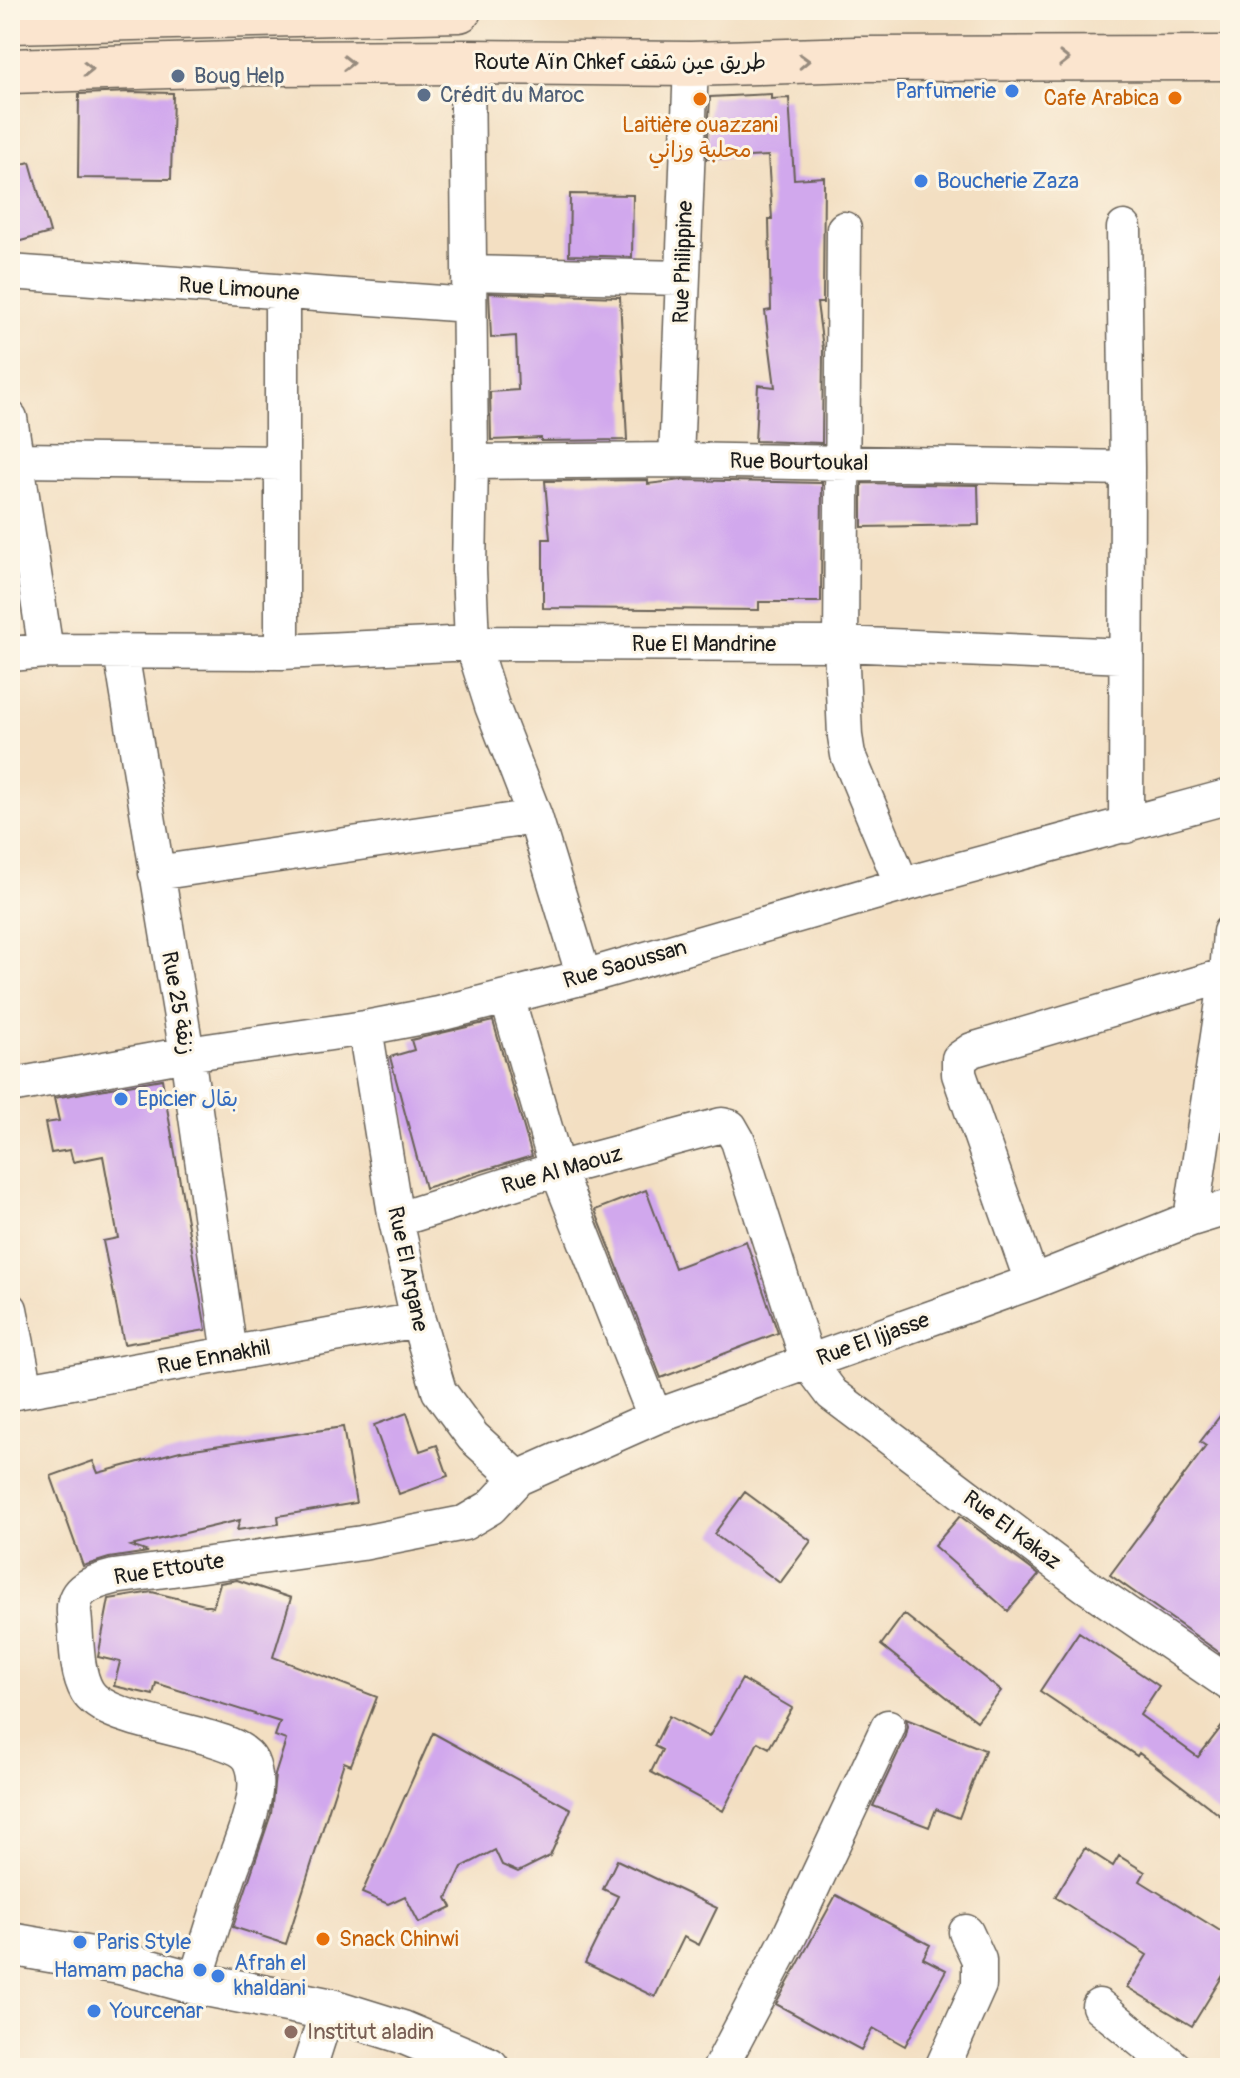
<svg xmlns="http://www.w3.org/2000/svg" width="1240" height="2078" viewBox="0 0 1240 2078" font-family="Pangolin,'Playpen Sans Arabic',sans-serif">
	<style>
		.building { fill: #d1a8ed }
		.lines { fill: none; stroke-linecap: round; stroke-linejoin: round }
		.minor-casing { stroke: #676056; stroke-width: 37 }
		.tertiary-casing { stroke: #676056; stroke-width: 45 }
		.secondary-casing { stroke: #676056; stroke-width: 47 }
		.minor { stroke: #fff; stroke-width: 34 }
		.tertiary { stroke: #fff; stroke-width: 42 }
		.secondary { stroke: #fbe5cf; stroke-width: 44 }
		.oneway { stroke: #978b7e }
		.service-dot { fill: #5c6f8a; stroke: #fcf5e5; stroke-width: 3 }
		.shop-dot { fill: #3f7fe0; stroke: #fcf5e5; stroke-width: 3 }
		.food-dot { fill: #e8710a; stroke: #fcf5e5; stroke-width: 3 }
		.education-dot { fill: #8d6e63; stroke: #fcf5e5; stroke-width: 3 }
		.labels { text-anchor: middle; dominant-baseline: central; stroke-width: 6; stroke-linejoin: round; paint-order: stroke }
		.street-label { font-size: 22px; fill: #1c1c1c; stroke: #fcf5e5 }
		.service-label { font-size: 22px; fill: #4e5e75; stroke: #fcf5e5; text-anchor: start }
		.shop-label { font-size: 22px; fill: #366cbe; stroke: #fcf5e5; text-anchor: start }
		.food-label { font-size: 22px; fill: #c56008; stroke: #fcf5e5; text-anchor: end }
		.education-label { font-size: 22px; fill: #785e54; stroke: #fcf5e5; text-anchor: start }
	</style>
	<rect width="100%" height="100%" fill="#fcf5e5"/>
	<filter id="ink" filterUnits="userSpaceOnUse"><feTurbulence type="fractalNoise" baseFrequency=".0125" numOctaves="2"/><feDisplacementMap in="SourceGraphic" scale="16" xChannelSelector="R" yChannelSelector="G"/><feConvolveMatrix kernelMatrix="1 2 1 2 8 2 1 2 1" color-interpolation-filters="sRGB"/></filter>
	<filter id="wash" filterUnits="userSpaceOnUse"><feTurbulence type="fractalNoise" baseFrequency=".006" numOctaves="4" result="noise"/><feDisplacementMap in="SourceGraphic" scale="32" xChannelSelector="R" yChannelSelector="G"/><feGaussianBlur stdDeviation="1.8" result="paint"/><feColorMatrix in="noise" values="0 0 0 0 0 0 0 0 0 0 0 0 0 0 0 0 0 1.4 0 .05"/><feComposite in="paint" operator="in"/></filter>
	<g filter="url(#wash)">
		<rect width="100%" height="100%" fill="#f3dfc2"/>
		<g id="blocks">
			<!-- building -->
			<path class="building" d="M130 92 173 93 171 179 78 178 79 94Z
				M771 94V99L789 98 794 179 824 177 823 303H817L823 348 822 443 755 441 758 385 775 387 765 311 771 310 769 219H772L768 156 707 159 710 97Z
				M30 162 50 233 17 242 10 216V167Z
				M570 194 633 195 632 257 569 255Z
				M489 293 620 297 627 440 541 441V438L491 440 490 392 518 390 516 336 491 338Z
				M648 480V484L682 480 822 483 821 602H759V610L543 608V539H550L545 481Z
				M862 483 978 485 979 525 862 527Z
				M493 1021 532 1156 425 1188 390 1057 414 1050 411 1040Z
				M162 1079 206 1330 124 1344 103 1241 118 1238 103 1156 73 1162 70 1150 51 1153 45 1123 59 1121 54 1098Z
				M646 1190 675 1268 746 1241 778 1333 661 1378 595 1210Z
				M1230 1403V1660L1110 1575 1206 1446 1200 1442Z
				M407 1413 420 1451 437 1445 448 1476 399 1494 374 1425Z
				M343 1427 356 1503 278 1516 279 1524 237 1530 240 1520 131 1546 148 1552 109 1558 83 1566 51 1476 93 1461 98 1473 180 1451Z
				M745 1492 811 1541 780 1583 714 1534Z
				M960 1516 1039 1575 1008 1611 934 1546Z
				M237 1580 291 1598 273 1657 377 1697 351 1765 344 1762 286 1944 233 1927 271 1814 275 1775 286 1740 275 1736 280 1722 156 1683 153 1695 114 1686 120 1662 98 1657 109 1599 152 1592 213 1607 220 1583Z
				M904 1614 1001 1691 977 1721 881 1645Z
				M1079 1632 1159 1686 1140 1715 1198 1757 1230 1716V1823L1139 1753 1137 1756 1040 1691Z
				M742 1679 792 1708 769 1748 758 1742 723 1811 651 1772 662 1750 654 1746 669 1716 709 1737Z
				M906 1719 985 1750 959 1818 936 1809 929 1827 873 1806 906 1736 908 1726Z
				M433 1733 571 1809 550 1856 518 1872 502 1865 495 1850 462 1867 447 1898 452 1907 419 1923 405 1896 388 1904 362 1893Z
				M1085 1848 1113 1866 1119 1856 1145 1872 1140 1881 1230 1937V1964L1192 2026 1127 1987 1147 1955 1055 1897Z
				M617 1860 717 1908 699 1945 684 1937 655 1997 585 1963 618 1896 603 1889Z
				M836 1895 930 1945 923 1958 946 1970 905 2046 873 2028 861 2050 776 2004Z"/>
		</g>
	</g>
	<g filter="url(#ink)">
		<use href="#blocks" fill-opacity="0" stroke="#676056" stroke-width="2"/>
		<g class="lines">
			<!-- minor casing -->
			<g class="minor-casing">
				<path id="minor" d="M467 62 471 462 469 570 472 643 492 706 535 817 584 977
					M1124 228 1127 468 1126 826
					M844 229 841 644 845 736 848 755 902 885
					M10 272 469 305
					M470 273 682 278
					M10 418 46 651
					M16 460 282 463
					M676 460 691 64
					M471 462 676 460 1127 468
					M121 652 187 1054 230 1354
					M282 652V293
					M10 654 46 651 282 652 472 643 841 644 1126 656
					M156 873 535 817
					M507 997 557 1169 655 1417
					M365 1028 396 1220 418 1320 439 1391 473 1437 518 1478
					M10 1086 187 1054 365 1028 439 1014 584 977 902 885 1230 796
					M1191 1219 1227 975 1230 932
					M396 1220 557 1169 722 1125 730 1127 738 1141 808 1362 832 1394 1085 1585 1230 1684
					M1032 1282 959 1074V1059L972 1050 1227 975
					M10 1309 26 1390
					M10 1393 418 1320
					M195 1983C207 1944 219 1905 232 1867 241 1842 252 1816 255 1791 256 1781 255 1770 251 1761 236 1729 108 1728 87 1691 75 1670 77 1637 74 1613 72 1588 94 1582 114 1577L362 1543 464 1523 491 1507 518 1478 655 1417 1032 1282 1191 1219 1230 1207
					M1099 2006 1175 2068
					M309 2068 328 2009
					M720 2068 790 1935 888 1727
					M942 2068 979 1985V1960L966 1932"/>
			</g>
			<!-- tertiary casing -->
			<g class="tertiary-casing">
				<path id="tertiary" d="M10 1944 120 1963 195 1983 328 2009 402 2032 488 2068"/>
			</g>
			<!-- secondary casing -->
			<g class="secondary-casing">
				<path id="secondary" d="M10 21 459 10
					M10 71 266 63 467 62 691 64 857 59 1230 58"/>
			</g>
			<!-- minor -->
			<use href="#minor" class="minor"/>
			<!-- tertiary -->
			<use href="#tertiary" class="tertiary"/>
			<!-- secondary -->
			<use href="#secondary" class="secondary"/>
		</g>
		<!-- one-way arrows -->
		<defs><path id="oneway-chevron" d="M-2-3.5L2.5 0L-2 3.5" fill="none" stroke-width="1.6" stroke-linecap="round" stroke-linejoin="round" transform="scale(2)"/></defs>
		<g class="oneway">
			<use href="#oneway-chevron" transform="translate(1064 59)"/>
			<use href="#oneway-chevron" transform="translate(804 61) rotate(-2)"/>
			<use href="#oneway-chevron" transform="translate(348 63)"/>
			<use href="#oneway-chevron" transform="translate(88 69) rotate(-1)"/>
		</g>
	</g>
	<!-- markers -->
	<g class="service-dot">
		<circle cx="178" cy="76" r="8"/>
		<circle cx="424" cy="95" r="8"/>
	</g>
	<g class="shop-dot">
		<circle cx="1012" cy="91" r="8"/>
		<circle cx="921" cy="181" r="8"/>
		<circle cx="121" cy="1099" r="8"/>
		<circle cx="80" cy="1942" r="8"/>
		<circle cx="200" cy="1970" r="8"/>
		<circle cx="218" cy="1976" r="8"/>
		<circle cx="94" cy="2011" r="8"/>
	</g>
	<g class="food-dot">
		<circle cx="1175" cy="98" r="8"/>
		<circle cx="700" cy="99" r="8"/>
		<circle cx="323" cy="1939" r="8"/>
	</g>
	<circle class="education-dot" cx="291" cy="2032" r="8"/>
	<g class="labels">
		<!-- street labels -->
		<g class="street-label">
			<text x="620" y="62">Route Aïn Chkef طريق عين شقف</text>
			<text transform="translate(683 262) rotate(-88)">Rue Philippine</text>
			<text transform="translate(239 289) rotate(4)">Rue Limoune</text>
			<text transform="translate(799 462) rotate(1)">Rue Bourtoukal</text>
			<text x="704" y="644">Rue El Mandrine</text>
			<text transform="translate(625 964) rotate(-16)">Rue Saoussan</text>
			<text transform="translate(178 1003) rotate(80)">Rue 25 زنقة</text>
			<text transform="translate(562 1170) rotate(-16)">Rue Al Maouz</text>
			<text transform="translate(408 1269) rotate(78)">Rue El Argane</text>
			<text transform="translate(873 1339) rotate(-20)">Rue El Ijjasse</text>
			<text transform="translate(214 1357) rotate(-10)">Rue Ennakhil</text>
			<text transform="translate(1012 1530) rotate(37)">Rue El Kakaz</text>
			<text transform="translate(169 1569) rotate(-9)">Rue Ettoute</text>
		</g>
		<!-- service labels -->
		<g class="service-label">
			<text x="194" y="76">Boug Help</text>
			<text x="440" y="95">Crédit du Maroc</text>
		</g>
		<!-- shop labels -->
		<g class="shop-label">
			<text x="996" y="91" text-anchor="end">Parfumerie</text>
			<text x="937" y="181">Boucherie Zaza</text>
			<text x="137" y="1099">Epicier بقال</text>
			<text x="96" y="1942">Paris Style</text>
			<text x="234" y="1963">Afrah el<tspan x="234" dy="25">khaldani</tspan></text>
			<text x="184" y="1970" text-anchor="end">Hamam pacha</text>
			<text x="110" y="2011">Yourcenar</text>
		</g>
		<!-- food labels -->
		<g class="food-label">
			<text x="1159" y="98">Cafe Arabica</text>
			<text x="700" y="125" text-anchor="middle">Laitière ouazzani<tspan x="700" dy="25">محلبة وزاني</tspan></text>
			<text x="339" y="1939" text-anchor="start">Snack Chinwi</text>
		</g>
		<!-- education labels -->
		<g class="education-label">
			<text x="307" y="2032">Institut aladin</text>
		</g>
	</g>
	<!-- margin -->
	<rect width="1240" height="2078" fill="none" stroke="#fcf5e5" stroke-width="40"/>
</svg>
